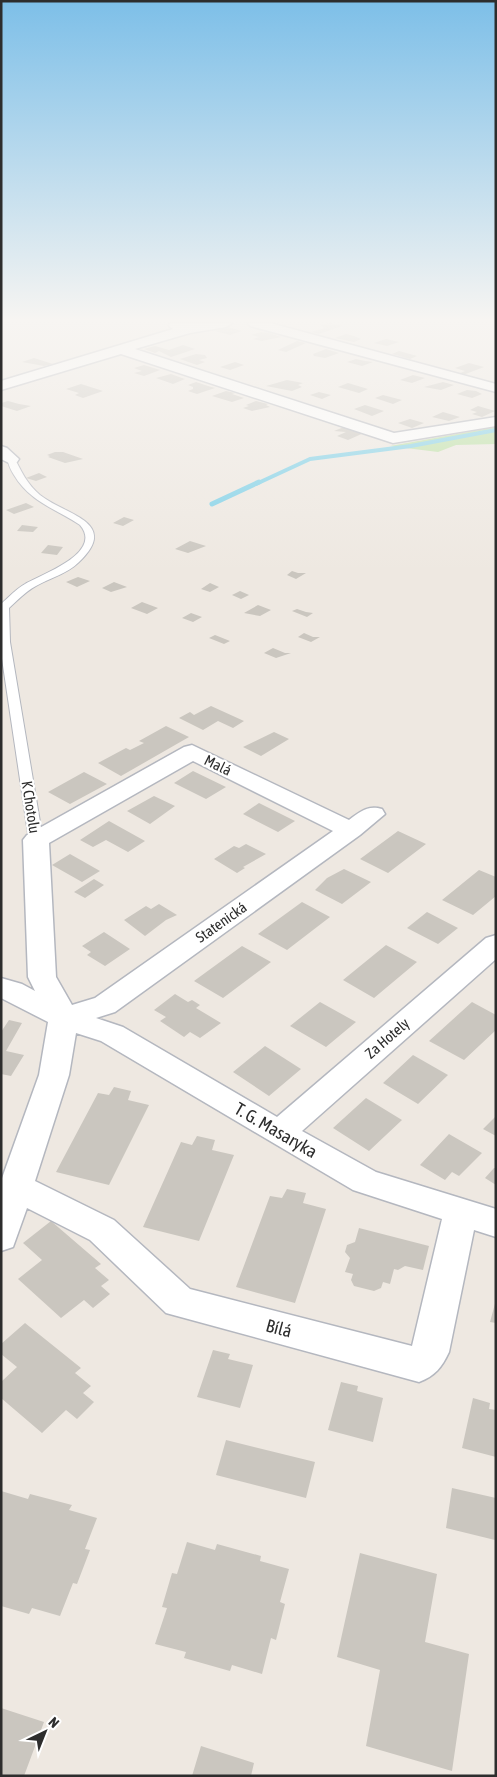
<svg xmlns="http://www.w3.org/2000/svg" width="497" height="1777" viewBox="0 0 497 1777" font-family="'Asap Condensed',sans-serif">
	<style>
		.green { fill: #bae0a2 }
		.lines { fill: none; stroke-linecap: round; stroke-linejoin: round }
		.stream-far1 { stroke: #7cd0e8; stroke-width: 4 }
		.stream { stroke: #7cd0e8; stroke-width: 5 }
		.building { fill: #cac6bf }
		.lane-casing { stroke: #b4b7bf; stroke-width: 2 }
		.street-casing { stroke: #b4b7bf; stroke-width: 3 }
		.lane { fill: #fff; fill-rule: evenodd }
		.street { fill: #fff; fill-rule: evenodd }
		.labels { text-anchor: middle; dominant-baseline: central; stroke-width: 4.5; stroke-linejoin: round; paint-order: stroke }
		.street-label { font-size: 15px; fill: #2d2d2d; stroke: #fff }
		.near-street-label { font-size: 18px; fill: #2d2d2d; stroke: #fff }
	</style>
	<rect width="100%" height="100%" fill="#eee8e1"/>
	<!-- green -->
	<path class="green" d="M496 427V444L456 445 438 452 390 446Z"/>
	<g class="lines">
		<!-- stream-far1 -->
		<path class="stream-far1" d="M256 484 310 459 411 446 496 430"/>
		<!-- stream -->
		<path class="stream" d="M212 504 259 482"/>
	</g>
	<!-- building -->
	<path class="building" d="M330 323 342 326 319 334 311 332 325 328 320 325Z
		M228 327 242 331 230 335 215 331Z
		M261 332 269 333 281 337 262 341 253 339 259 337 251 335Z
		M346 334 354 336 361 339 354 342 335 338Z
		M386 339 399 342 387 346 374 343Z
		M297 341 306 343 286 352 278 350Z
		M183 345 195 349 171 357 159 351 155 353 144 349 155 346 169 350Z
		M326 349 339 353 325 358 314 356 313 354Z
		M399 351 417 356 410 359 392 354Z
		M196 354 205 355 207 358 199 360 205 362 197 365 180 359Z
		M34 358 53 364 44 366 22 362Z
		M356 359 365 361 373 362 362 366 347 362Z
		M235 362 244 365 230 370 220 367Z
		M469 363 484 367 463 375 458 374 465 371 455 368Z
		M144 365 160 370 144 376 134 373 142 371 134 368Z
		M171 374 182 378 185 379 173 384 156 378Z
		M413 375 425 378 412 383 400 380Z
		M287 380 303 383 298 385 302 387 292 391 266 386Z
		M196 382 208 386 215 388 197 394 188 391 193 389V387L188 385Z
		M443 382 454 385 441 390 424 387Z
		M348 383 368 389 359 393 338 387Z
		M81 384 103 391 83 398 75 395 79 393 66 389Z
		M467 390 476 391 482 394 472 398 457 394Z
		M226 391 235 393 232 394 244 398 232 402 212 396Z
		M319 392 331 395 322 399 310 395Z
		M383 395 402 400 393 404 375 398Z
		M8 401 19 404 31 406 17 411 1 406V403Z
		M256 401 268 404 266 405 270 407 252 411 243 408 249 406 246 405Z
		M365 405 384 411 372 416 354 409Z
		M478 406 495 411 482 417 472 414 477 412 470 410Z
		M443 412 460 417 449 421 432 417Z
		M410 419 424 423 412 428 398 423Z
		M344 427 352 430 366 432 348 440 337 436 346 432 334 431Z
		M55 452H63L83 459 65 463 48 457 50 456 47 455Z
		M39 473 47 477 36 481 26 478Z
		M26 503 34 507 14 514 6 510Z
		M124 517 134 520 123 526 113 523Z
		M22 525 38 527 33 532 17 531Z
		M190 541 206 546 188 553 175 549Z
		M48 545 63 547 57 555 41 553Z
		M292 571 298 573H306L296 579 287 575Z
		M78 577 90 581 77 587 66 582Z
		M114 582 127 587 111 592 102 588Z
		M210 583 219 587 210 592 201 589Z
		M240 591 249 595 241 599 232 595Z
		M142 602 158 608 147 614 131 608Z
		M258 605 271 610 260 616 244 613Z
		M297 609 306 612 313 613 307 617 292 611Z
		M191 613 202 617 193 622 182 618Z
		M304 633 313 637H320L311 642 298 637Z
		M215 635 230 641 224 644 209 638Z
		M273 648 285 653H291L276 658 264 653Z
		M211 706 244 721 233 728 218 721 203 730 179 718 190 712 194 715Z
		M166 726 189 737 121 776 98 763 126 748 130 750 144 743 139 741Z
		M274 732 289 739 261 756 243 747Z
		M193 771 226 787 206 799 174 783Z
		M84 772 107 784 70 804 48 792Z
		M154 796 175 806 150 824 127 811Z
		M259 803 295 821 278 832 243 814Z
		M109 821 145 841 128 852 106 840 93 847 80 840Z
		M398 831 426 844 388 873 360 859Z
		M246 844 266 854 243 867 245 868 237 873 214 859 234 846 239 848Z
		M70 854 100 871 82 882 52 865Z
		M344 869 371 882 342 904 315 890 327 878Z
		M479 870 496 877V896L473 915 442 900Z
		M94 879 104 885 85 898 74 892Z
		M302 902 330 917 287 950 258 934Z
		M159 904 177 915 166 920 145 936 124 920 146 906 151 909Z
		M427 912 458 928 438 944 407 928Z
		M104 932 130 949 105 966 87 955 91 952 82 946Z
		M386 945 417 962 374 998 343 980Z
		M242 946 271 962 223 998 194 981Z
		M175 994 188 1002 192 1000 200 1005 196 1008 221 1023 200 1038 190 1032 184 1037 160 1021 166 1017 154 1010Z
		M320 1002 356 1022 326 1047 290 1026Z
		M472 1002 496 1015V1030L464 1060 429 1041Z
		M9 1020 22 1023 6 1051 24 1055 11 1076 1 1074V1032Z
		M265 1046 301 1069 269 1096 233 1072Z
		M413 1055 448 1075 418 1104 383 1083Z
		M114 1087 131 1091 128 1100 149 1105 109 1185 56 1172 98 1093 109 1095Z
		M366 1098 402 1120 369 1151 333 1128Z
		M496 1116V1136L483 1129Z
		M449 1134 482 1153 459 1176 452 1172 445 1180 420 1165Z
		M197 1136 215 1140 212 1150 234 1155 199 1241 143 1227 181 1142 192 1145Z
		M494 1168H496V1185L485 1178Z
		M287 1189 306 1193 303 1203 326 1209 295 1303 236 1287 270 1196 282 1198Z
		M51 1221 101 1264 95 1268 109 1280 101 1286 110 1294 93 1308 84 1300 61 1318 18 1279 42 1260 23 1243Z
		M359 1228 429 1246 423 1270 405 1266 398 1270 394 1269 390 1284 383 1282 381 1288 374 1291 354 1286 351 1280 353 1274 345 1272 350 1258 345 1252 347 1245 355 1242Z
		M496 1300V1323L490 1322Z
		M25 1323 81 1368 75 1373 91 1386 83 1393 94 1402 77 1419 66 1410 42 1433 1 1398V1382L17 1367 1 1354V1344Z
		M213 1350 230 1354 228 1359 253 1365 240 1408 197 1397Z
		M341 1382 358 1386 357 1391 383 1398 373 1442 328 1430Z
		M473 1398 490 1403 489 1409 496 1410V1457L462 1448Z
		M226 1440 315 1462 306 1498 216 1475Z
		M452 1488 496 1498 495 1540 446 1528Z
		M1 1491 28 1499 30 1494 72 1505 69 1510 97 1518 85 1549 90 1550 77 1584 73 1583 60 1616 32 1608 29 1614 1 1606Z
		M187 1542 215 1550 217 1544 261 1556 260 1561 289 1569 280 1602 285 1604 276 1640 271 1638 262 1674 232 1665 230 1671 184 1658 186 1652 155 1644 167 1608 162 1607 172 1573 177 1574Z
		M360 1553 437 1574 425 1642 469 1654 452 1771 366 1746 380 1670 337 1657Z
		M1 1708 44 1722 24 1776H1Z
		M201 1746 254 1763 251 1776H192Z"/>
	<g class="lines">
		<!-- lane casing -->
		<g class="lane-casing">
			<path id="lane" d="M8 457H14C21 471 27 484 40 495 65 515 121 522 79 562 67 574 50 578 36 586 25 592 18 600 9 608L10 642 43 840 36 844 29 840 1 652V604C9 597 16 589 25 584 42 574 104 553 80 525 56 509 30 502 14 475 11 470 7 463 8 457Z"/>
		</g>
		<!-- street casing -->
		<g class="street-casing">
			<path id="street" d="M170 323H232L226 327 190 333 135 349 394 433 496 417V426L393 443 121 354 1 390V381L173 329 169 326Z
				M248 323H270L496 384V392L250 326Z
				M1 446 7 448 19 459 17 462 11 464 1 459Z
				M192 745 349 820C360 812 367 805 382 809L385 814 360 835 115 1012 96 1018 123 1027 277 1117 486 938 496 935V959L302 1131 376 1172 496 1209V1237L474 1230 449 1352C442 1367 435 1376 419 1382L166 1313 90 1240 27 1208 13 1247 1 1251V1181L39 1075 48 1022 1 998V978L22 984 35 991 28 977 23 840 27 835 184 747ZM193 761 333 831 95 998 72 1005 56 977 49 843ZM76 1033 101 1041 353 1190 442 1219 412 1346 190 1289 114 1220 35 1181 69 1075Z"/>
		</g>
		<!-- lane -->
		<use href="#lane" class="lane"/>
		<!-- street -->
		<use href="#street" class="street"/>
	</g>
	<!-- sky -->
	<linearGradient id="sky" x2="0" y2="1"><stop stop-color="#7dbfe8"/><stop offset="0.56" stop-color="#f7f5f2"/><stop offset="1" stop-color="#f7f5f2" stop-opacity="0"/></linearGradient>
	<rect width="497" height="572" fill="url(#sky)"/>
	<g class="labels">
		<!-- street labels -->
		<g class="street-label">
			<text transform="translate(218 765) rotate(26)">Malá</text>
			<text transform="translate(31 807) rotate(81)">K Chotolu</text>
			<text transform="translate(221 922) rotate(-35)">Statenická</text>
			<text transform="translate(387 1038) rotate(-41)">Za Hotely</text>
		</g>
		<!-- near-street labels -->
		<g class="near-street-label">
			<text transform="translate(276 1130) rotate(30)">T. G. Masaryka</text>
			<text transform="translate(279 1328) rotate(15)">Bílá</text>
		</g>
	</g>
	<!-- border -->
	<rect width="497" height="1777" fill="none" stroke="#2d2d2d" stroke-width="5"/>
	<!-- north arrow -->
	<g transform="translate(45 1732) rotate(43)" stroke="#ffffff" stroke-width="4" paint-order="stroke">
	<path d="M0-4L9 19L0 12L-9 19Z" fill="#2d2d2d"/>
	<text y="-8" font-size="14" font-weight="bold" text-anchor="middle" fill="#2d2d2d">N</text>
	</g>
</svg>
